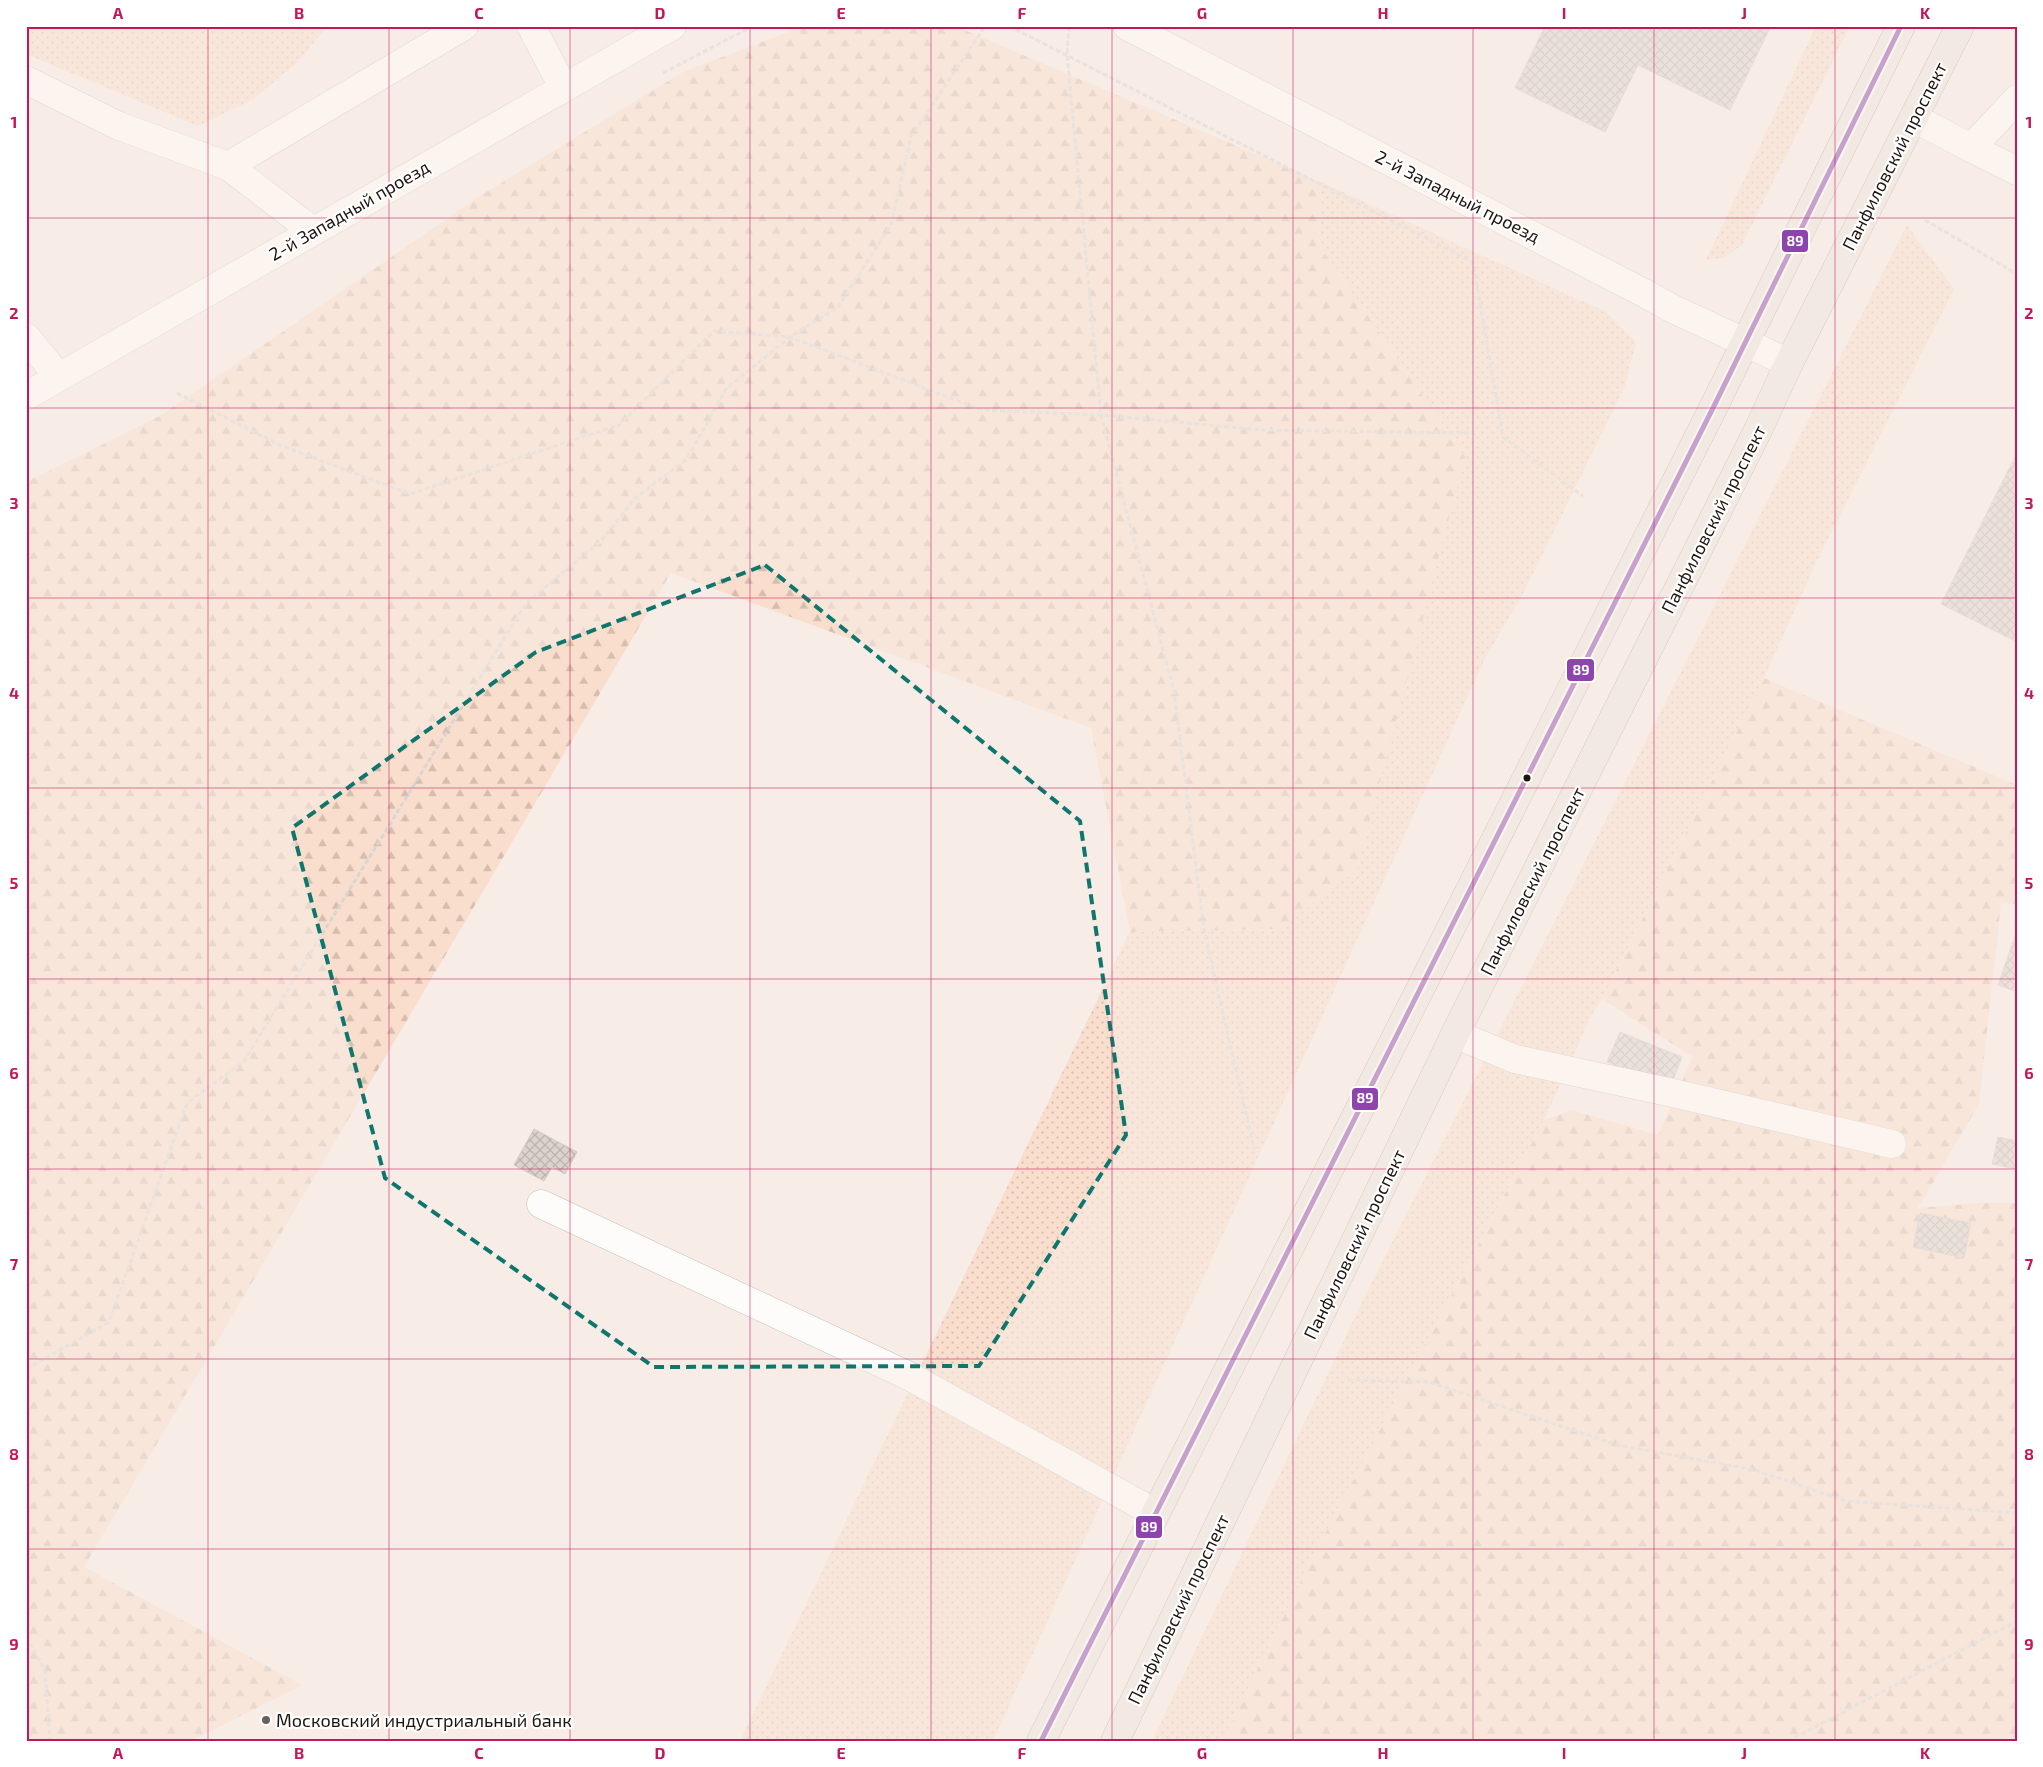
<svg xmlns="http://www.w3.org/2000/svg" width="2043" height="1767" viewBox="0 0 2043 1767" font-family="'Exo 2',sans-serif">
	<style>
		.grass { fill: url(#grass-dots) }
		.forest { fill: url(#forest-firs) }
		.building { fill: url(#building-cross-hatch); stroke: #d4cac4 }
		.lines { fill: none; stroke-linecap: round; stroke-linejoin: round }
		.minor-casing { stroke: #c8bfb9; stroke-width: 29 }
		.major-casing { stroke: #b2a196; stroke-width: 29 }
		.path { stroke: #d8d5d2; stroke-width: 3; stroke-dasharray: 5 2.5; stroke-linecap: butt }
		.minor { stroke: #fefcfb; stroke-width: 28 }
		.major { stroke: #ede5df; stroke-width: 28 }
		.bus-1-casing { stroke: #fff; stroke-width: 9 }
		.bus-1 { stroke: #8e44ad; stroke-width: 5 }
		.marked { fill: none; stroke: #0f766e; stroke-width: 4; stroke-dasharray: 10 6; stroke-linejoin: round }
		.grid { fill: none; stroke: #c2185b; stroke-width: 1; stroke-opacity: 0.55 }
		.bus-dot { fill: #1e1510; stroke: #fff; stroke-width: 2 }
		.poi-dot { fill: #6a605b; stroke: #fff; stroke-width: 2 }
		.labels { text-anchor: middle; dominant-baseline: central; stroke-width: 4.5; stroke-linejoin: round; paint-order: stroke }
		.street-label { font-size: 18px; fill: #1e1510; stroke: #fff }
		.poi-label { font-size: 18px; fill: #1e1510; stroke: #fff; text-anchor: start }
		.line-badge { stroke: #fff; stroke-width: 2 }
		.badge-label { font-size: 14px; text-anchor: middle; font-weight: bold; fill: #fff }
		.neatline { fill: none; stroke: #c2185b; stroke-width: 2 }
		.grid-label { font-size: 16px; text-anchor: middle; font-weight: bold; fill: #c2185b }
	</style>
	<defs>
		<pattern id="grass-dots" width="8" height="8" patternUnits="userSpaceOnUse" patternTransform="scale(1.25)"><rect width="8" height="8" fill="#fadecd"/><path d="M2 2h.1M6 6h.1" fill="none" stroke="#d6beaf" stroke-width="1.8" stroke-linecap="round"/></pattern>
		<pattern id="forest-firs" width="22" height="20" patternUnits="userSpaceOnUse" patternTransform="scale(1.25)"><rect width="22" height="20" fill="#fadecd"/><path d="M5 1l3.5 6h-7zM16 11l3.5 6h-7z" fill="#d6beaf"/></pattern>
		<pattern id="building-cross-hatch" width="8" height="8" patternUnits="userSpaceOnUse" patternTransform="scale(1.25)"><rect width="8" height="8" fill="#dcd3cd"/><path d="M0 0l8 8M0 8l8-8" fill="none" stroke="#bcb4af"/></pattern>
	</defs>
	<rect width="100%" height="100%" fill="#f7ece6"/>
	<!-- grass -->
	<path class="grass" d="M26 26H327L297 63 252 100 198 126 26 54Z
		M1816 26H1850L1742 245 1724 258 1706 260Z
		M1321 182 1606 312 1636 342 1625 386 1523 594 1486 656 993 1741H740L1130 932 1278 929 1465 457 1319 245Z
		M1907 225 1954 289 1816 563 1764 678 1602 999 1591 1016 1544 1120 1307 1568 1223 1741H1152L1365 1296Z"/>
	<!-- forest -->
	<path class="forest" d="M804 26H955L1321 182 1319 245 1465 457 1357 870 1278 929 1130 932 1091 728 671 573 84 1567 302 1685 191 1741H26V482L160 416 483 194 683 72Z
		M1764 678 2017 785V904L2001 903 1979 1104 1918 1208 1980 1203H2017V1741H1223L1307 1568 1544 1120 1572 1110 1658 1135 1693 1057 1602 999Z"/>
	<!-- building -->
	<path class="building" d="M1545 26H1771L1730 110 1638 65 1605 132 1515 88Z
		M2017 453V642L1941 604Z
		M2017 930V992L1998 985Z
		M1620 1032 1682 1057 1670 1088 1607 1062Z
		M534 1129 577 1152 565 1174 552 1167 544 1181 514 1165Z
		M1998 1137 2017 1141V1169L1992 1164Z
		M1920 1213 1971 1223 1964 1258 1913 1247Z"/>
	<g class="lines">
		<!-- minor casing -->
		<g class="minor-casing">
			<path id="minor" d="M531 26 563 87
				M1127 26 1646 294 1671 308 1789 363
				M26 80 119 126 228 166 313 231
				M1914 118 1971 148 2017 99
				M1971 148 2017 171
				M228 166 464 26
				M26 337 59 377
				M26 396 672 26
				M1455 1034 1515 1059 1673 1093 1892 1144
				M541 1204 909 1376 1155 1513"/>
		</g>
		<!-- major casing -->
		<g class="major-casing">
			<path id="major" d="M1041 1741 1714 406 1901 26
				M1115 1741 1455 1034 1758 430 1789 363 1960 26"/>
		</g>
		<!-- path -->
		<path class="path" d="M1009 26 1473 262 1503 437 1583 496
			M1069 26 1067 55 1101 415 1174 691 1204 930 1254 1149
			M663 73 753 26
			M1925 220 2017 274
			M177 393 280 445 410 494 619 425 714 331 790 337 982 410 1101 415 1262 430 1474 433
			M26 1369 109 1322 187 1103 244 1061 526 603 602 540 635 498 686 460 726 389 790 337 838 307 891 225 911 137 985 26
			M1348 1380 1429 1382 1618 1445 1755 1470 1846 1501 2017 1513
			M26 1637 45 1670 50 1741
			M1788 1741 2017 1621"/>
		<!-- minor -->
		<use href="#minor" class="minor"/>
		<!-- major -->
		<use href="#major" class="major"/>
		<!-- bus-1 casing -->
		<g class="bus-1-casing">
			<path id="bus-1" d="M1041 1741 1714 406 1901 26"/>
		</g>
		<!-- bus-1 -->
		<use href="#bus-1" class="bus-1"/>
	</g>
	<!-- marked area -->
	<path d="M0 0H2043V1767H0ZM765 565 1080 821 1126 1135 979 1366 654 1367 385 1178 292 828 536 652Z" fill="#f7ece6" fill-opacity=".55" fill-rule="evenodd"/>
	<path class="marked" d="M765 565 1080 821 1126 1135 979 1366 654 1367 385 1178 292 828 536 652Z"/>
	<!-- grid -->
	<path class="grid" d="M208 26V1741M389 26V1741M570 26V1741M750 26V1741M931 26V1741M1112 26V1741M1293 26V1741M1473 26V1741M1654 26V1741M1835 26V1741M26 218H2017M26 408H2017M26 598H2017M26 788H2017M26 979H2017M26 1169H2017M26 1359H2017M26 1549H2017"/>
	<!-- markers -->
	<circle class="bus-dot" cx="1527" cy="778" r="4.5"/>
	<circle class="poi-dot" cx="266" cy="1720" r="5"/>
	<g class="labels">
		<!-- street labels -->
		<g class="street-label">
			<text transform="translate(1894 156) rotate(-63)">Панфиловский проспект</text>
			<text transform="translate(1458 196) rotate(27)">2-й Западный проезд</text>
			<text transform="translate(349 210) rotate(-30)">2-й Западный проезд</text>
			<text transform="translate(1713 519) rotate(-63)">Панфиловский проспект</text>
			<text transform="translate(1532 881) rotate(-63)">Панфиловский проспект</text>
			<text transform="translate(1354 1244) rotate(-64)">Панфиловский проспект</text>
			<text transform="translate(1178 1609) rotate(-64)">Панфиловский проспект</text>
		</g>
		<!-- poi labels -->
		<g class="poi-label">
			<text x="276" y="1720">Московский индустриальный банк</text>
		</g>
	</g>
	<g class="line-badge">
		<rect x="1781" y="229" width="28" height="24" rx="5" fill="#8e44ad"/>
		<rect x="1566" y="658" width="29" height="24" rx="5" fill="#8e44ad"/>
		<rect x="1351" y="1087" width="28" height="24" rx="5" fill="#8e44ad"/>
		<rect x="1135" y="1515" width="28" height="24" rx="5" fill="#8e44ad"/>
	</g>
	<g class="badge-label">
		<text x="1795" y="246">89</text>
		<text x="1581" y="675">89</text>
		<text x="1365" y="1103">89</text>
		<text x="1149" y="1532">89</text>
	</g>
	<!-- border -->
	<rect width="2043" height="1767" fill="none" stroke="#ffffff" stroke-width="55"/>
	<rect x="28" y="28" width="1988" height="1712" class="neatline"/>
	<g class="grid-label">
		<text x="118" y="19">A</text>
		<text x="299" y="19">B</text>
		<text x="479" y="19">C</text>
		<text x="660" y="19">D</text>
		<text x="841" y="19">E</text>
		<text x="1022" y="19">F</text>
		<text x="1202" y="19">G</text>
		<text x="1383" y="19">H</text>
		<text x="1564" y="19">I</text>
		<text x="1744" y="19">J</text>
		<text x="1925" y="19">K</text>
		<text x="14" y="128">1</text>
		<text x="2029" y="128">1</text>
		<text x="14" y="319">2</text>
		<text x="2029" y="319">2</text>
		<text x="14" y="509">3</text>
		<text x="2029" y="509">3</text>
		<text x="14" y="699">4</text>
		<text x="2029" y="699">4</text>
		<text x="14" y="889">5</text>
		<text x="2029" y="889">5</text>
		<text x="14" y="1079">6</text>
		<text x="2029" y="1079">6</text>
		<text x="14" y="1270">7</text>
		<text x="2029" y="1270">7</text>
		<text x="14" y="1460">8</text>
		<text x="2029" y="1460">8</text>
		<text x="14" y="1650">9</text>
		<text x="2029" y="1650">9</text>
		<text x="118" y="1759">A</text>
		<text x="299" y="1759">B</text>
		<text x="479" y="1759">C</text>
		<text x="660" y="1759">D</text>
		<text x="841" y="1759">E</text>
		<text x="1022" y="1759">F</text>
		<text x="1202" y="1759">G</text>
		<text x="1383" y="1759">H</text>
		<text x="1564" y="1759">I</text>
		<text x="1744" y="1759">J</text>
		<text x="1925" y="1759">K</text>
	</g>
</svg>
